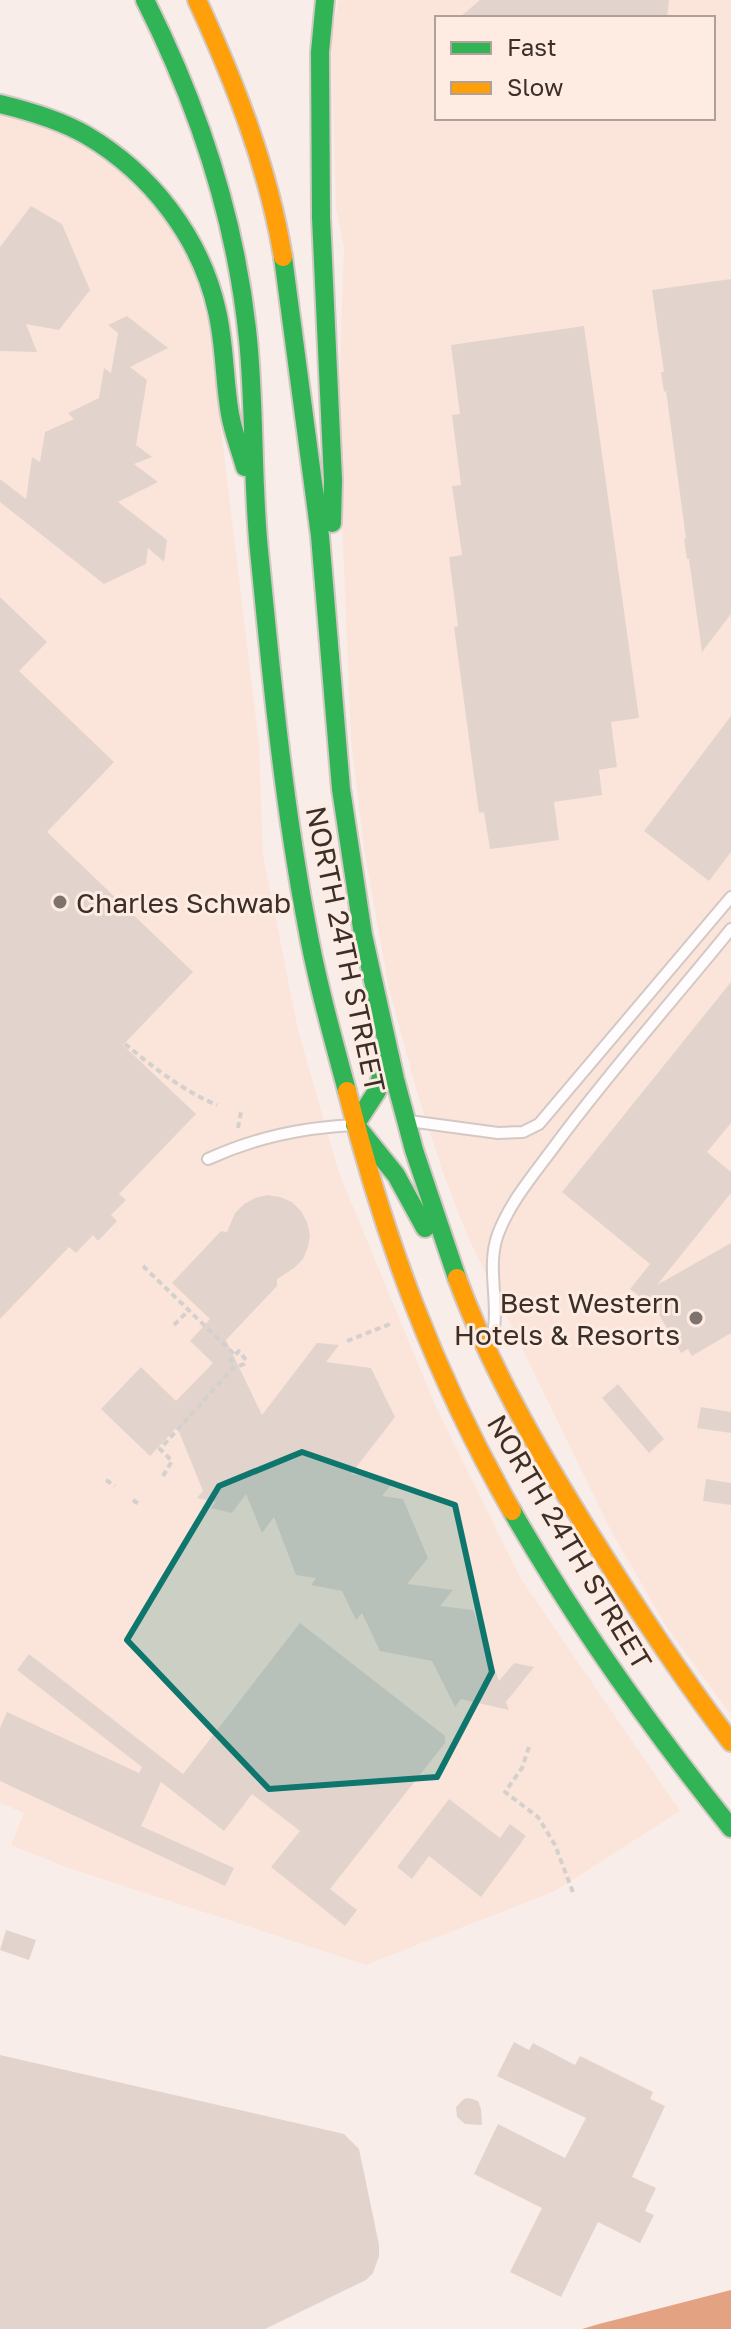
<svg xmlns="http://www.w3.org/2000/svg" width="731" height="2329" viewBox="0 0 731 2329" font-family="'Golos Text',sans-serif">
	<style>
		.built { fill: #fbe5da; fill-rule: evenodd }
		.water { fill: #e3a383 }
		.building { fill: #e2d4cc }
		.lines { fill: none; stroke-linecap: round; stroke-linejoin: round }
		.lane-casing { stroke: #d3c8c3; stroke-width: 14 }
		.fast-casing { stroke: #d3c8c3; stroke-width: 22 }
		.slow-casing { stroke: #d3c8c3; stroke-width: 22 }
		.path { stroke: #d4d0cd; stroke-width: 4; stroke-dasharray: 6 4; stroke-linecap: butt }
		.lane { stroke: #fefcfc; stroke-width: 10 }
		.fast { stroke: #30b455; stroke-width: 18 }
		.slow { stroke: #ff9f0a; stroke-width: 18 }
		.marked { fill: #0f766e; fill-opacity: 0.2; stroke: #0f766e; stroke-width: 6; stroke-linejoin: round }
		.poi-dot { fill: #7d726c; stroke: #feebe2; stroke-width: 3 }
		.labels { text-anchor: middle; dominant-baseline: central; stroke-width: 6; stroke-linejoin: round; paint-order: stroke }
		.poi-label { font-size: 28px; fill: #3b2f29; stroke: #feebe2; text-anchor: start }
		.street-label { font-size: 28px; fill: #3b2f29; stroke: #feebe2 }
	</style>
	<rect width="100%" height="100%" fill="#f8ede8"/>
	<!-- built -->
	<path class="built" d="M339 0H731V1715L666 1626 611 1531 468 1237 443 1173 418 1095 389 989 364 848 351 739 338 422 344 247 336 209 331 38ZM437 18H713V118H437Z
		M0 112 68 137 118 170 163 217 193 270 208 321 259 745 263 855 298 1030 339 1173 436 1407 521 1579 680 1811 555 1891 366 1965 69 1868 11 1845 24 1813 0 1803Z"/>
	<!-- water -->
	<path class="water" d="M731 2290V2329H582L599 2324Z"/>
	<!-- building -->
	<path class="building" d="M480 0H669L667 18H459Z
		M31 206 62 224 90 290 59 330 26 324 37 352 0 351V247Z
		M731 279V614L702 652 689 559H687L684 539 686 538 666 391 664 392 661 372H664L652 290Z
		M127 316 168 348 130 367 147 380 136 445 152 457 134 464 158 482 118 502 167 540 164 562 148 548 146 564 104 584 0 502V479L26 499 32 457 40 462 45 432 74 419 68 413 99 398 104 368 111 373 118 333 108 325Z
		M584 326 639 718 611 722 617 767 599 770 602 795 554 802 559 840 490 849 484 812 479 813 454 627 458 626 449 557 462 555 452 486 461 485 452 415 460 414 451 345Z
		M0 597 47 642 19 671 114 762 47 832 193 972 123 1045 196 1114 119 1194 126 1200 111 1215 117 1221 98 1241 93 1235 76 1253 69 1247 0 1319Z
		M731 716V852L709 881 644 831Z
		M731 982V1123L707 1152 731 1172V1193L657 1285 731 1243V1333L692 1356 688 1349 681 1353 656 1309 630 1289 650 1264 562 1192Z
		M267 1195 280 1197 292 1202 301 1211 307 1222 310 1235 308 1247 303 1259 294 1268 277 1279V1286L226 1340 262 1415 317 1343 339 1345 326 1362 371 1368 395 1417 351 1474 395 1480 382 1496 403 1499 428 1558 407 1584 453 1590 440 1606 473 1610 499 1681 514 1663 534 1667 506 1702 509 1710 461 1699 455 1707 432 1661 380 1651 362 1613 356 1620 342 1591 311 1585 316 1578 296 1575 274 1517 262 1533 246 1494 232 1513 211 1508 216 1502 197 1498 203 1491 177 1427 150 1456 101 1409 141 1367 176 1401 213 1363 190 1341 210 1319 172 1283 221 1231 227 1232 235 1213 244 1204 255 1198Z
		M618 1384 664 1439 649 1453 602 1398Z
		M701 1407 731 1412V1433L697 1428Z
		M706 1479 731 1483V1505L703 1501Z
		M300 1623 445 1736V1743L330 1889 357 1910 345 1926 271 1867 300 1831 252 1794 224 1831 161 1782 141 1826 234 1868 225 1886 0 1781V1728L7 1712 139 1773 142 1767 17 1670 29 1654 183 1774Z
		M449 1799 500 1838 510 1824 526 1836 481 1897 429 1856 412 1879 397 1867Z
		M6 1930 36 1940 29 1960 0 1950Z
		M514 2042 529 2050 533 2043 575 2065 580 2056 653 2092 650 2099 665 2106 632 2177 656 2188 645 2211 654 2215 640 2243 598 2222 561 2297 510 2272 542 2208 474 2174 498 2124 565 2158 586 2118 497 2076Z
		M0 2055 344 2134 359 2149 379 2245V2256L373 2273 366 2280 265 2329H0Z
		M469 2098 478 2101 481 2109 482 2125 465 2124 457 2117 456 2107 464 2099Z"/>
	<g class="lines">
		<!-- lane casing -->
		<g class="lane-casing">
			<path id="lane" d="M409 1121 498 1133 523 1132 539 1124 731 897
				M208 1159C257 1137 301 1128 353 1125
				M491 1342C502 1307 485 1269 498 1234 510 1202 534 1174 554 1147 609 1072 672 1002 731 929"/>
		</g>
		<!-- fast casing -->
		<g class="fast-casing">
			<path id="fast" d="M145 0C199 107 236 219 248 339 255 409 252 480 259 550 271 673 283 799 306 921 316 978 332 1035 347 1091
				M325 0 320 52 321 217 333 480 332 523
				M0 104C29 111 60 120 86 135 151 173 201 238 217 311 225 345 224 380 230 414 233 432 240 449 245 467
				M283 257 320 536 341 789 363 935 395 1079 414 1150 457 1278
				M355 1125 377 1091 387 1054
				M358 1128 396 1175 425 1228
				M512 1511C576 1623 650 1727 731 1828"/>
		</g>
		<!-- slow casing -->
		<g class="slow-casing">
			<path id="slow" d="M197 0C235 83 268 167 283 257
				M347 1091C385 1241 435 1376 512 1511
				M457 1278C489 1365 536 1447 585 1526 631 1600 678 1673 731 1742"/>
		</g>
		<!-- path -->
		<path class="path" d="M125 1044C153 1067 183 1091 217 1105
			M238 1128 241 1112
			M143 1266 234 1354
			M174 1325 189 1310
			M347 1341 390 1324
			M163 1476 172 1461 160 1449 233 1368 244 1364 246 1360 239 1351 231 1359 233 1368
			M106 1480 115 1486
			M133 1500 140 1505
			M529 1747 522 1768 505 1792 538 1817 555 1845 574 1895"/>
		<!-- lane -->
		<use href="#lane" class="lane"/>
		<!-- fast -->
		<use href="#fast" class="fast"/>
		<!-- slow -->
		<use href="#slow" class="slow"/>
	</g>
	<!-- marked area -->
	<path class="marked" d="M302 1452 455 1505 492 1672 437 1777 269 1789 127 1640 219 1486Z"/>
	<!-- markers -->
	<g class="poi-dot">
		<circle cx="60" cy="902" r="8"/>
		<circle cx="696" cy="1318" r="8"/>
	</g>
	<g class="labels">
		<!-- poi labels -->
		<g class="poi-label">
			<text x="76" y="902">Charles Schwab</text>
			<text x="680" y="1302" text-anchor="end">Best Western<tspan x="680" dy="32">Hotels &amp; Resorts</tspan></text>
		</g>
		<!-- street labels -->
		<g class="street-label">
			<text transform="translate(346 949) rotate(78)">NORTH 24TH STREET</text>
			<text transform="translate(570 1542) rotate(59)">NORTH 24TH STREET</text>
		</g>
	</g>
	<!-- legend -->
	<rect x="435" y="16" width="280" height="104" fill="#feebe2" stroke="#b0a098" stroke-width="2"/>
	<rect x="451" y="42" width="40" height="12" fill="#30b455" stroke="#b0a098" stroke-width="2"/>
	<text x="507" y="56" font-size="24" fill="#3b2f29">Fast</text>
	<rect x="451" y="82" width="40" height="12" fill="#ff9f0a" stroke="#b0a098" stroke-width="2"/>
	<text x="507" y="96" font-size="24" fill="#3b2f29">Slow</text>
</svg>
